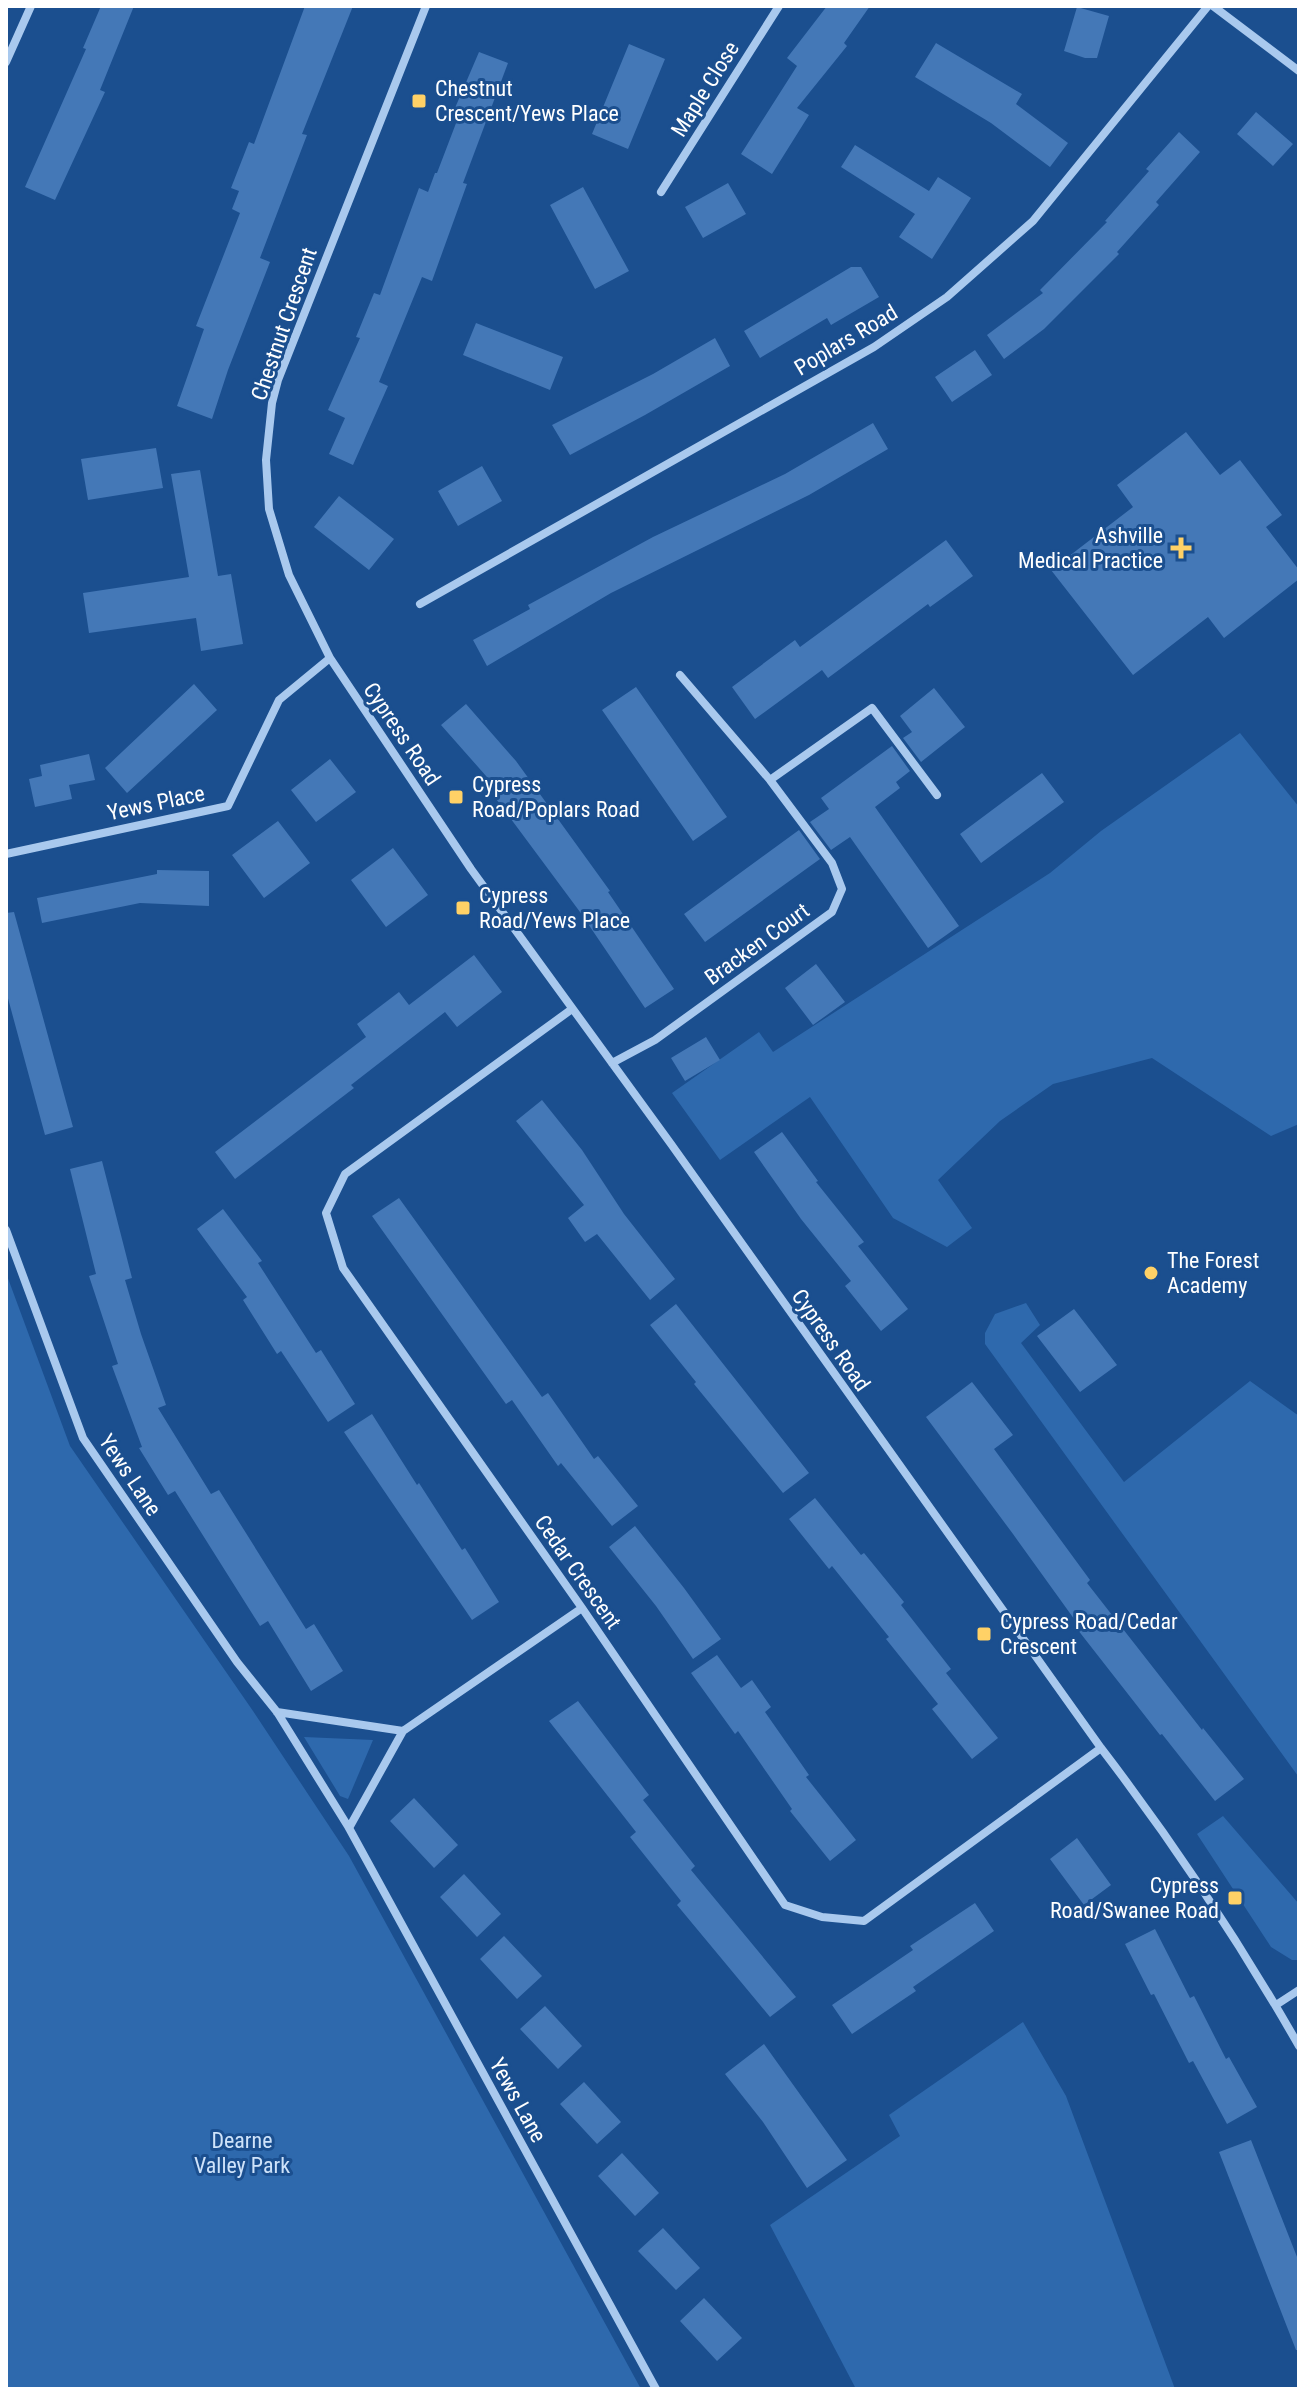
<svg xmlns="http://www.w3.org/2000/svg" width="1305" height="2395" viewBox="0 0 1305 2395" font-family="'Roboto Condensed',sans-serif">
	<style>
		.green { fill: #2e69ad }
		.building { fill: #4478b7 }
		.lines { fill: none; stroke-linecap: round; stroke-linejoin: round }
		.street { stroke: #a9c9ee; stroke-width: 8 }
		.poi-dot { fill: #ffd166; stroke: #1b4f8f; stroke-width: 3 }
		.labels { text-anchor: middle; dominant-baseline: central; stroke-width: 6; stroke-linejoin: round; paint-order: stroke }
		.poi-label { font-size: 22px; fill: #fff; stroke: #1b4f8f; text-anchor: start }
		.street-label { font-size: 22px; fill: #fff; stroke: #1b4f8f }
		.park-label { font-size: 22px; fill: #cfe3fa; stroke: #1b4f8f }
	</style>
	<rect width="100%" height="100%" fill="#1b4f8f"/>
	<!-- green -->
	<path class="green" d="M1240 733 1299 807V1124L1271 1136 1152 1058 1053 1084 1000 1121 938 1180 972 1228 947 1247 893 1218 810 1097 720 1160 672 1093 759 1032 773 1052 1050 873 1101 831Z
		M6 1273 70 1446 253 1711 349 1856 641 2389H6Z
		M1026 1303 1040 1325 1021 1343 1124 1482 1250 1381 1299 1416 1298 1776 985 1344V1333L995 1314Z
		M304 1737 373 1740 348 1799 340 1796Z
		M1223 1816 1299 1904V1960H1292L1271 1947 1197 1834Z
		M1023 2022 1066 2096 1175 2389H856L770 2225 900 2136 889 2115Z"/>
	<!-- building -->
	<path class="building" d="M101 6H134L100 90 105 92 55 200 25 187 86 49 83 48Z
		M305 6H353L302 134 307 135 260 258 270 262 228 370 212 419 177 406 204 329 196 326 240 213 232 209 239 191 231 188 249 142 254 144Z
		M827 6H870L844 43 847 46 797 108 809 115 772 174 741 154 797 66 787 58Z
		M1077 7 1109 16 1097 58H1085L1064 51Z
		M936 43 1022 94 1016 104 1068 143 1050 167 991 123 915 77Z
		M629 44 665 59 628 149 592 134Z
		M479 52 508 63 463 183 467 184 432 281 422 277 379 382 388 386 353 465 329 454 345 418 328 410 360 338 356 337 374 293 380 295 419 188 428 192 435 173H437L458 118 452 115Z
		M1256 112 1293 144 1273 166 1237 134Z
		M1179 132 1200 152 1156 202 1159 205 1117 252 1119 254 1044 329 1004 359 987 335 1043 293 1040 290 1107 222 1105 221 1149 171 1146 169Z
		M855 145 929 191 938 177 971 198 932 259 899 237 915 214 841 167Z
		M728 183 746 214 703 238 685 207Z
		M583 187 629 271 595 289 550 205Z
		M851 267H861L879 297 831 325 827 318 760 358 744 331Z
		M476 323 563 357 550 390 463 355Z
		M715 338 730 366 645 415 570 455 552 425 653 374Z
		M975 350 992 375 952 402 935 377Z
		M873 423 888 449 809 495 611 593 487 666 473 640 530 609 528 605 653 537 785 474Z
		M1186 432 1220 475 1240 460 1282 515 1266 527 1299 570V579L1224 638 1208 617 1133 675 1051 570 1133 507 1117 485Z
		M156 448 163 488 88 500 81 459Z
		M482 466 502 501 458 526 438 491Z
		M200 470 218 576 231 574 243 644 201 651 196 618 89 633 83 593 189 577 171 474Z
		M339 496 394 539 369 570 314 527Z
		M946 540 973 576 930 607 928 604 828 678 822 670 755 719 732 687 795 640 800 647Z
		M194 684 217 710 127 793 105 768Z
		M636 687 727 817 693 841 602 710Z
		M934 688 965 727 921 762 903 738 912 732 900 716Z
		M466 704 516 761 610 891 608 892 674 989 645 1008 580 912 488 788 494 785 441 725Z
		M892 746 910 771 896 782 900 788 875 807 959 926 928 948 850 837 831 850 810 822 829 809 821 798Z
		M89 754 95 780 69 785 72 799 35 807 29 779 42 776 40 765Z
		M330 759 356 792 316 822 291 790Z
		M1042 773 1064 802 981 863 960 834Z
		M278 821 310 863 264 898 232 855Z
		M799 830 820 859 705 942 684 914Z
		M393 848 428 895 386 927 351 880Z
		M157 870 209 871V906L140 903 42 923 37 898 157 874Z
		M14 912 73 1127 45 1135 6 991V913Z
		M474 955 502 992 457 1027 445 1012 351 1085 354 1088 235 1179 215 1152 366 1037 357 1024 399 992 409 1005Z
		M816 964 845 1002 813 1025 785 988Z
		M706 1037 720 1060 685 1081 671 1058Z
		M542 1100 582 1150 624 1214 675 1279 650 1300 597 1234 585 1242 568 1218 584 1205 516 1121Z
		M782 1132 818 1181 816 1182 864 1242 858 1246 908 1309 881 1331 845 1286 851 1281 801 1219 754 1152Z
		M102 1161 132 1278 125 1280 141 1334 166 1405 158 1408 211 1494 219 1490 306 1629 314 1624 343 1671 311 1691 268 1621 260 1626 175 1491 168 1495 139 1448 142 1447 112 1366 118 1364 89 1276 96 1274 70 1169Z
		M399 1198 542 1397 548 1393 594 1459 598 1456 638 1506 612 1526 561 1463 558 1466 512 1400 506 1404 372 1216Z
		M223 1209 262 1261 258 1263 316 1353 321 1350 355 1404 328 1422 281 1351 277 1354 243 1300 247 1297 197 1229Z
		M676 1304 809 1473 783 1493 694 1384 696 1382 650 1325Z
		M1074 1309 1117 1365 1080 1392 1037 1336Z
		M972 1382 1013 1435 994 1449 1090 1580 1087 1583 1202 1730 1203 1728 1244 1779 1215 1801 1162 1734 1160 1735 1074 1625 1077 1623 1013 1534 926 1417Z
		M372 1414 417 1485 419 1483 462 1550 465 1548 499 1602 472 1620 344 1432Z
		M815 1498 861 1555 864 1553 904 1602 901 1605 951 1669 946 1673 998 1738 972 1759 932 1709 938 1704 886 1639 889 1637 832 1566 829 1569 789 1519Z
		M635 1526 684 1588 721 1639 693 1659 656 1606 609 1547Z
		M717 1655 741 1688 752 1680 771 1707 765 1712 809 1775 806 1777 856 1840 830 1861 790 1811 792 1809 738 1731 735 1734 691 1673Z
		M578 1701 649 1795 643 1800 695 1866 691 1870 796 1997 770 2017 677 1905 681 1901 630 1837 636 1832 549 1721Z
		M414 1798 458 1845 434 1868 390 1821Z
		M1077 1838 1111 1885 1084 1905 1050 1859Z
		M464 1874 501 1914 477 1937 440 1897Z
		M975 1903 994 1931 913 1987 916 1991 852 2034 832 2005 913 1950 910 1946Z
		M1155 1929 1190 1998 1194 1996 1226 2059 1229 2057 1257 2107 1227 2124 1193 2061 1189 2063 1154 1994 1151 1995 1125 1944Z
		M504 1936 542 1976 517 1999 480 1959Z
		M545 2006 582 2046 558 2069 520 2029Z
		M764 2044 847 2160 807 2188 763 2122 725 2074Z
		M584 2082 621 2122 597 2144 560 2104Z
		M1251 2140 1299 2262V2350H1296L1219 2152Z
		M622 2153 659 2193 635 2216 598 2176Z
		M663 2228 700 2268 676 2290 638 2251Z
		M704 2298 742 2338 717 2361 680 2321Z"/>
	<g class="lines">
		<!-- street -->
		<path class="street" d="M426 6 278 380 272 403 266 460 269 509 289 575 330 658 471 869 671 1144 1101 1748C1173 1842 1240 1943 1299 2046
			M1213 6 1299 71
			M6 62 31 6
			M661 192 779 6
			M420 604 874 347 947 297 1033 221 1208 6
			M770 780 872 708 937 795
			M6 854 228 806 279 700 330 658
			M572 1009 345 1174 326 1213 343 1268 582 1608 785 1905 822 1917 864 1921 1101 1748
			M612 1063 655 1040 832 912 842 889 832 863 770 780 680 675
			M6 1230 83 1438 237 1662 277 1712 349 1828 656 2389
			M277 1712 403 1731
			M349 1828 403 1731 582 1608
			M1276 2005 1299 1990"/>
	</g>
	<!-- markers -->
	<g class="poi-dot">
		<rect x="411" y="93" width="16" height="16" rx="4"/>
		<path d="M1177 536h8v8h8v8h-8v8h-8v-8h-8v-8h8z"/>
		<rect x="448" y="789" width="16" height="16" rx="4"/>
		<rect x="455" y="900" width="16" height="16" rx="4"/>
		<circle cx="1151" cy="1273" r="8"/>
		<rect x="976" y="1626" width="16" height="16" rx="4"/>
		<rect x="1227" y="1890" width="16" height="16" rx="4"/>
	</g>
	<g class="labels">
		<!-- poi labels -->
		<g class="poi-label">
			<text x="435" y="88">Chestnut<tspan x="435" dy="25">Crescent/Yews Place</tspan></text>
			<text x="1163" y="535" text-anchor="end">Ashville<tspan x="1163" dy="25">Medical Practice</tspan></text>
			<text x="472" y="784">Cypress<tspan x="472" dy="25">Road/Poplars Road</tspan></text>
			<text x="479" y="895">Cypress<tspan x="479" dy="25">Road/Yews Place</tspan></text>
			<text x="1167" y="1260">The Forest<tspan x="1167" dy="25">Academy</tspan></text>
			<text x="1000" y="1621">Cypress Road/Cedar<tspan x="1000" dy="25">Crescent</tspan></text>
			<text x="1219" y="1885" text-anchor="end">Cypress<tspan x="1219" dy="25">Road/Swanee Road</tspan></text>
		</g>
		<!-- street labels -->
		<g class="street-label">
			<text transform="translate(705 89) rotate(-58)">Maple Close</text>
			<text transform="translate(284 324) rotate(-71)">Chestnut Crescent</text>
			<text transform="translate(846 340) rotate(-31)">Poplars Road</text>
			<text transform="translate(402 734) rotate(56)">Cypress Road</text>
			<text transform="translate(156 803) rotate(-12)">Yews Place</text>
			<text transform="translate(757 944) rotate(-36)">Bracken Court</text>
			<text transform="translate(831 1340) rotate(55)">Cypress Road</text>
			<text transform="translate(130 1475) rotate(56)">Yews Lane</text>
			<text transform="translate(578 1572) rotate(55)">Cedar Crescent</text>
			<text transform="translate(518 2100) rotate(61)">Yews Lane</text>
		</g>
		<!-- park labels -->
		<g class="park-label">
			<text x="242" y="2140">Dearne<tspan x="242" dy="25">Valley Park</tspan></text>
		</g>
	</g>
	<!-- border -->
	<rect width="1305" height="2395" fill="none" stroke="#ffffff" stroke-width="16"/>
</svg>
